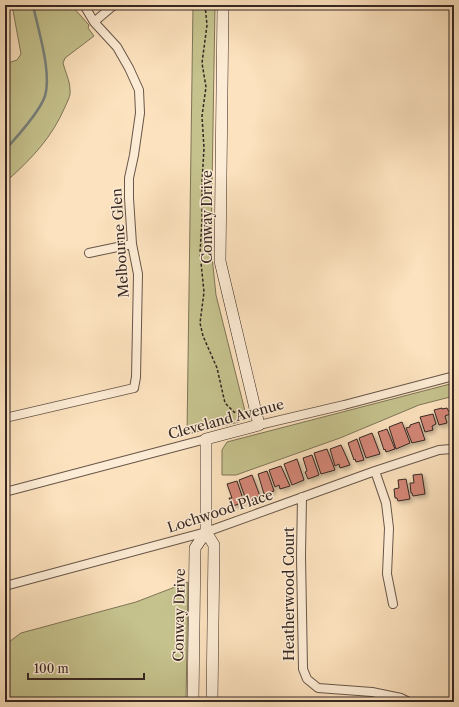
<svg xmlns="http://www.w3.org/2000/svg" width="459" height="707" viewBox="0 0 459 707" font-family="'Libre Caslon Text',serif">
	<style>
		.green { fill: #c5c28d; stroke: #7e7458 }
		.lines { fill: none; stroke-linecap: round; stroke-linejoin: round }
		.stream { stroke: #77807d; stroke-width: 2.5 }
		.building { fill: #d28574; stroke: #362722; filter: url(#shadow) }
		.street-casing { stroke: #685649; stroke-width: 10 }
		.secondary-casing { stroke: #362722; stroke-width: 12 }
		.path { stroke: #362722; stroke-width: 1.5; stroke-dasharray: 3 2; stroke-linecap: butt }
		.street { stroke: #fdecd5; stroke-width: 8 }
		.secondary { stroke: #fdecd5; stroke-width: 11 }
		.labels { text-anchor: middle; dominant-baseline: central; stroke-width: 3; stroke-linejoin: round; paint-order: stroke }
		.street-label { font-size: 14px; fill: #362722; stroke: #fdecd5 }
	</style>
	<defs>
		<filter id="shadow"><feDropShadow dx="2.5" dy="2.5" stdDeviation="2" flood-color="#0004"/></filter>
	</defs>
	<rect width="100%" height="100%" fill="#fce2be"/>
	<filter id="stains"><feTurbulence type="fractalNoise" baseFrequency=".005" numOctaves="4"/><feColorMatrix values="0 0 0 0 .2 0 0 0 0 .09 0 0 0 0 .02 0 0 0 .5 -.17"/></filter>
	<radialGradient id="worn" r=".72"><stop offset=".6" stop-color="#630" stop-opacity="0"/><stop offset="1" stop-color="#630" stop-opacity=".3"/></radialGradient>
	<!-- green -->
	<path class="green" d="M12 5H71L89 25 88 28 94 36 65 58 63 63C65 71 70 81 70 90 71 96 67 102 65 107 52 137 33 157 10 178L5 179V64L17 60 21 54Z
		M193 5H215L211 247 216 295 245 411 239 422 187 434Z
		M454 383V396L419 405 340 438 236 475H222V450L227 442Z
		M188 582 186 702H5V645L21 633 136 602Z"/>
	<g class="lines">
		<!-- stream -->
		<path class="stream" d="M5 150C16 138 40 111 45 96 52 72 38 30 33 5"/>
	</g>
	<!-- building -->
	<path class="building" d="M442 408V409L447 408 450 414 445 416 447 423 439 425 434 410Z
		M433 414 436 424 432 426 433 430 425 432 420 417Z
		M402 422 410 443 396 449 389 427Z
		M419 422 425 440 412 443 406 428 410 427V425Z
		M387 429 395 449 386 452 385 449 384 450 378 432Z
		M372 433 380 454 366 458 359 438Z
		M357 439 364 460 356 462 355 459 354 460 348 443Z
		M341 445 350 465 340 468 339 464 335 466 330 449Z
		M327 449 335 470 321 474 314 453Z
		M312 455 319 475 308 479 305 472 307 471 303 458Z
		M297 459 304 480 292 485 284 464Z
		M281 466 290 486 280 489 279 485 275 487 269 470Z
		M267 471 274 491 264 494 258 474Z
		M422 474 425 494 413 496 412 493H411L410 483H414L413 475Z
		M252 475 260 496 246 500 239 480Z
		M406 479 410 499 398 501 397 498H395L394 489 399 488 398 480Z
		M237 481 244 502 233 506 229 498H232L227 484Z"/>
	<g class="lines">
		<!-- street casing -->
		<g class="street-casing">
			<path id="street" d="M94 22 114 5
				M89 253 132 244
				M5 418 134 388 136 377 138 274 132 244 129 198V178L134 155 140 113 139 90 129 68 117 47 94 22 84 5
				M259 425 344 405 454 376
				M375 471 386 503 389 528 387 574 393 604
				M5 492 206 439
				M302 497 301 556 303 669 307 679 318 688 372 692 401 698 409 702
				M5 586 206 532 375 471 439 450 451 449 454 450"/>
		</g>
		<!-- secondary casing -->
		<g class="secondary-casing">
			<path id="secondary" d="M193 702 195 548 206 532
				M212 702 214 545 206 532V439L259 425 220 261 223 5"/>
		</g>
		<!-- path -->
		<path class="path" d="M205 5 207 25 202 63 206 87 202 116 204 148 202 182V220L200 253 204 292 200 323 203 336 217 368 225 403 234 412 244 416"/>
		<!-- street -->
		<use href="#street" class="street"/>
		<!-- secondary -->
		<use href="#secondary" class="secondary"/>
	</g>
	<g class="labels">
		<!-- street labels -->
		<g class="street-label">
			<text transform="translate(207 217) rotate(-90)">Conway Drive</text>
			<text transform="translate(120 243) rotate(-94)">Melbourne Glen</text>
			<text transform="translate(226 419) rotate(-15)">Cleveland Avenue</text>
			<text transform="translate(220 511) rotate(-18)">Lochwood Place</text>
			<text transform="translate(289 594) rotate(-90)">Heatherwood Court</text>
			<text transform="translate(179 615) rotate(-89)">Conway Drive</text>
		</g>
	</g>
	<!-- margin -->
	<rect width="459" height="707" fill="none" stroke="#fce2be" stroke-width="20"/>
	<rect x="6" y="6" width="447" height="695" fill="none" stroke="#362722" stroke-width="2"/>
	<rect x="10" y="10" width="439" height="687" fill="none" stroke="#362722"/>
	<!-- scale -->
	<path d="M28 673v6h116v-6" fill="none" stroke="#362722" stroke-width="2"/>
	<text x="34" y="673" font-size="12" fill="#362722" stroke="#fdecd5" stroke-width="3" paint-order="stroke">100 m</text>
	<rect width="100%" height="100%" filter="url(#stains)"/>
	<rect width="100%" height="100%" fill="url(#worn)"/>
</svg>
